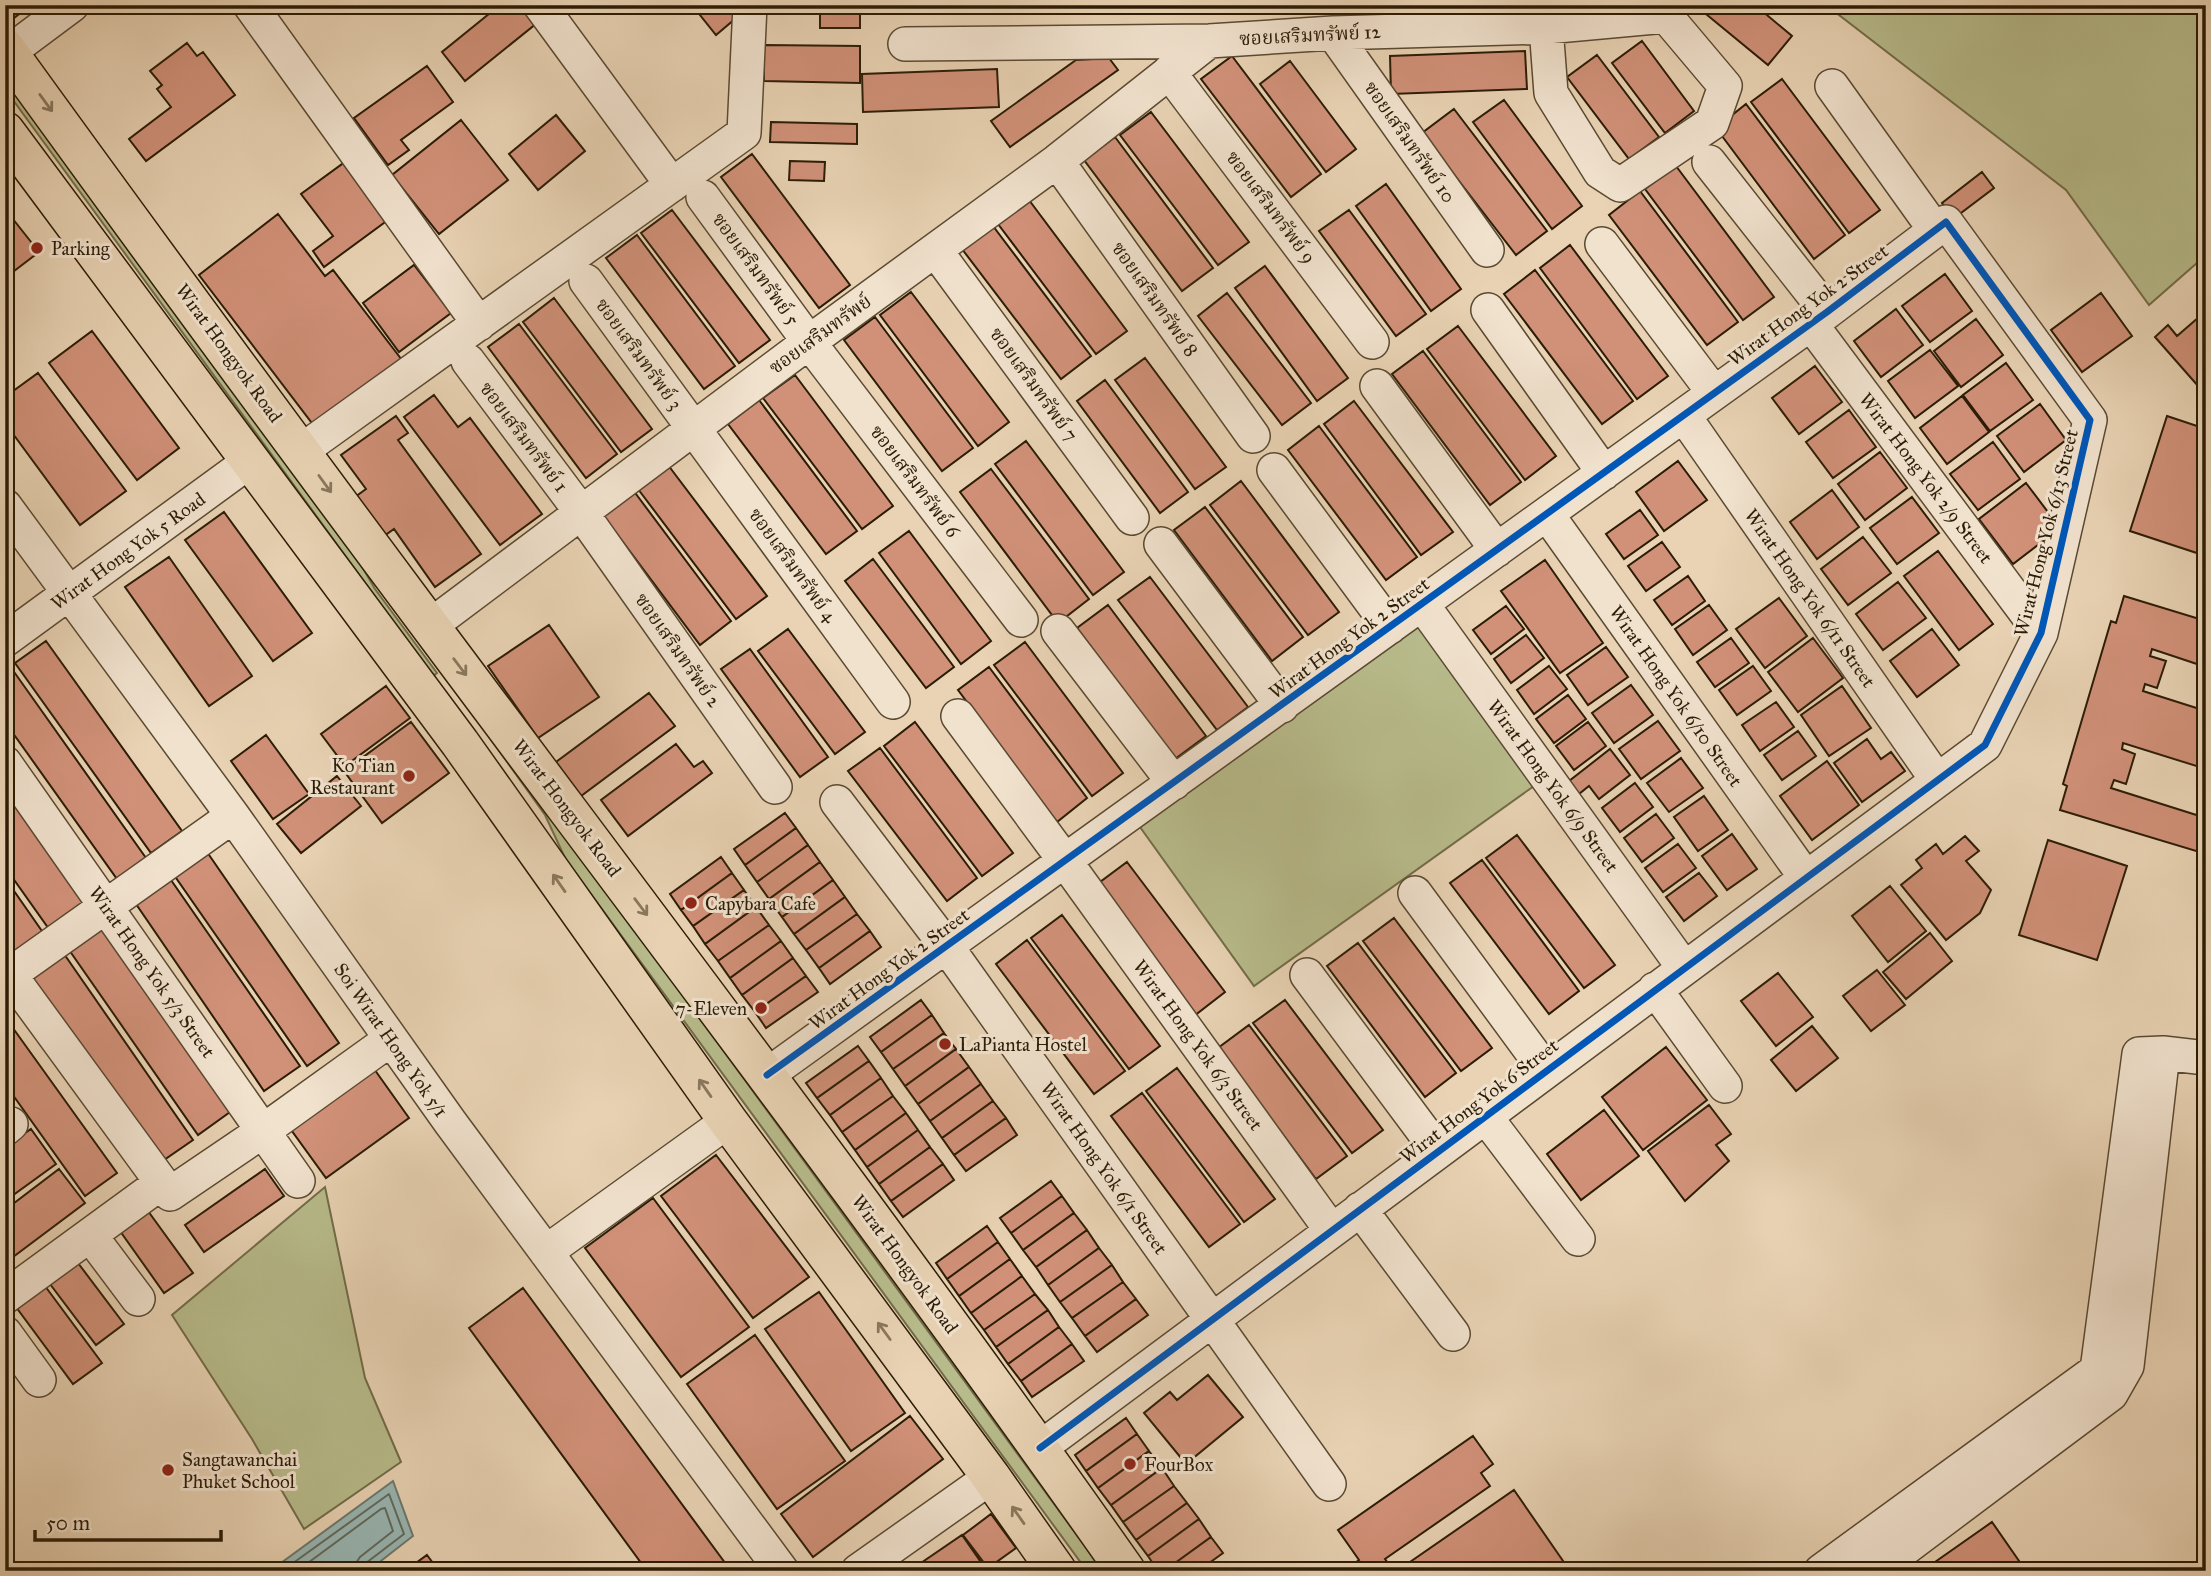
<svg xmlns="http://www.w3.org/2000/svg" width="2211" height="1576" viewBox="0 0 2211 1576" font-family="'IM FELL Great Primer','Noto Serif Thai',serif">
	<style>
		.green { fill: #b8bc8c; stroke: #726c49; stroke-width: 2 }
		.water { fill: #99b7b4; stroke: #6d796e; stroke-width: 2 }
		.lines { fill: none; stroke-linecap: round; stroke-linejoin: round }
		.shore { stroke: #626a5d; stroke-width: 2 }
		.building { fill: #d19179; stroke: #2b1c06; stroke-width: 2 }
		.minor-casing { stroke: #5a4a32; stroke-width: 36 }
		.major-casing { stroke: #2b1c06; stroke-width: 41 }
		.minor { stroke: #f1e2ce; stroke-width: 33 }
		.major { stroke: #e9d3b4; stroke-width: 38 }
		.cycleway-casing { stroke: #f1e2ce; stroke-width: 11 }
		.cycleway { stroke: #0057b8; stroke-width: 7 }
		.oneway { stroke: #8a785d }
		.poi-dot { fill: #8f2418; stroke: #f1e2ce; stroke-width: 2.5 }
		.labels { text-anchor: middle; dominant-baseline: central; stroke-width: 6; stroke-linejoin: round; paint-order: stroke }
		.street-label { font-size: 19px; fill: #2b1c06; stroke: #f1e2ce }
		.poi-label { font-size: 19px; fill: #2b1c06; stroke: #f1e2ce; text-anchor: start }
	</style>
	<rect width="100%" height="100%" fill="#e9d3b4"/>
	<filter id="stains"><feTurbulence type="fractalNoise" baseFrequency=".00286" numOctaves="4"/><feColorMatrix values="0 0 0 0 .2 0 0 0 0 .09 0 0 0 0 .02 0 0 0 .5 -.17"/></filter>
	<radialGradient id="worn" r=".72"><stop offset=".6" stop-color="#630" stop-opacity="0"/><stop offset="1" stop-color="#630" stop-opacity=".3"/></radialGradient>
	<!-- green -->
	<path class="green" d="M1826 5H2206V255L2149 305 2066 190Z
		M5 67 338 525 375 589 437 673 433 676 5 89Z
		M1420 626 1534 786 1254 986 1140 827Z
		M494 736 1103 1571H1087L566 860 545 815 490 738Z
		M325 1187 365 1378 401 1462 304 1529 252 1439 172 1315Z"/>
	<!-- water -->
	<path class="water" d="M393 1481 413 1536 368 1571H270Z"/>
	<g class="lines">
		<!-- shore -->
		<path class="shore" d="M282 1571 389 1494 404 1534 366 1563 364 1571
			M297 1571 381 1509 385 1508 393 1531 360 1557 356 1563 355 1571"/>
	</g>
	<!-- building -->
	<path class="building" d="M5 5H31L14 18Z
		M500 5H523L537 23 465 81 442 52Z
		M692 5H736L742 13 716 35Z
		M790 5H860V28H820V10H790Z
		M864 5H1000V7L864 12Z
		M1695 5H1755L1792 36 1768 65Z
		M1642 41 1694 111 1665 133 1612 63Z
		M187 43 197 56 203 52 235 95 146 161 129 139 171 107 157 89 162 85 150 71Z
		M764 45 860 46V83L764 81Z
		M1525 51 1527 89 1391 94 1390 56Z
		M1597 55 1659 137 1629 159 1567 77Z
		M1232 56 1321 174 1291 197 1201 79Z
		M1109 58 1118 70 1010 147 991 121 1076 60Z
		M1290 61 1356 149 1326 172 1260 84Z
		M427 66 453 102 401 140 409 150 388 165 354 118Z
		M997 69 999 107 863 112 862 74Z
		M1782 79 1880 210 1849 233 1751 102Z
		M1504 100 1582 206 1552 229 1473 122Z
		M1746 104 1845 235 1814 259 1716 128Z
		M1454 109 1547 231 1516 255 1422 133Z
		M1151 112 1249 242 1218 265 1120 135Z
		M556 115 585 151 538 190 509 154Z
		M461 120 508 180 439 234 392 175Z
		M771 122 857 124V144L770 142Z
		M1115 137 1213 268 1182 291 1084 160Z
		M752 154 850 285 819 308 721 177Z
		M349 159 392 217 324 267 313 251 333 236 301 194Z
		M790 161 825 162 824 181 789 180Z
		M1676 166 1774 297 1743 320 1645 189Z
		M1982 172 1994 188 1953 219 1942 203Z
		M1386 184 1461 289 1431 311 1356 206Z
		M1640 191 1738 322 1707 345 1609 215Z
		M1029 200 1127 331 1096 354 998 224Z
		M5 209 39 252 5 278Z
		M672 210 770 340 739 363 641 233Z
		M1349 210 1426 314 1396 336 1319 231Z
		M278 214 325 276 333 270 405 364 318 431 199 275Z
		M993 226 1091 356 1061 379 962 249Z
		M637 235 735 366 704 389 606 258Z
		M1570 245 1668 376 1637 399 1540 268Z
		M414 265 451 313 399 352 363 303Z
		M1265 266 1348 378 1317 401 1235 288Z
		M1535 270 1633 401 1602 424 1504 294Z
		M1945 274 1972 311 1930 342 1902 306Z
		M911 292 1009 422 978 446 880 315Z
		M1227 293 1311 403 1282 425 1198 316Z
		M2101 293 2132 336 2082 372 2051 330Z
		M554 298 652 429 621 452 523 322Z
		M1896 309 1923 345 1881 377 1854 341Z
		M2206 311V395L2155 337 2168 325 2177 336Z
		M875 317 973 448 942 471 844 340Z
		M1976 319 2003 355 1961 387 1934 351Z
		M519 324 617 454 586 478 488 347Z
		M1458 326 1556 456 1525 480 1427 349Z
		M92 331 179 448 137 480 49 363Z
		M1930 350 1958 386 1915 418 1888 381Z
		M1423 351 1521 482 1490 505 1392 374Z
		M1145 358 1226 467 1195 489 1115 380Z
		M2006 363 2033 400 1990 431 1963 395Z
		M1815 366 1842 402 1799 434 1772 398Z
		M38 373 126 491 80 525 5 423V397Z
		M795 375 893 506 862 529 763 398Z
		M1105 380 1188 492 1160 513 1077 401Z
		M434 395 458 427 470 418 542 514 500 545 404 417Z
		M1962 396 1989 432 1947 464 1920 428Z
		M759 400 857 531 826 554 728 424Z
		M1354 401 1453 532 1421 555 1324 424Z
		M2040 404 2066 440 2024 472 1997 436Z
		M1849 410 1876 447 1833 478 1806 442Z
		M396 416 408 433 398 440 481 554 435 587 394 529 384 536 355 497 366 489 341 455Z
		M2167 416 2206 429V556L2130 531Z
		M1319 426 1417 557 1386 580 1288 450Z
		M1026 441 1124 572 1093 595 995 464Z
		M1993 442 2020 479 1978 510 1950 474Z
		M1880 452 1907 488 1865 520 1838 484Z
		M1678 461 1707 500 1664 531 1636 492Z
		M668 465 767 596 736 619 638 489Z
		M991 469 1089 599 1058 623 960 492Z
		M1241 481 1339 612 1308 635 1210 505Z
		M2026 483 2060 528 2013 564 1979 519Z
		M633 490 731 621 700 645 602 514Z
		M1832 490 1859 527 1817 559 1790 522Z
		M1912 497 1939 533 1897 564 1870 528Z
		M1205 507 1303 637 1272 661 1174 530Z
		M1640 510 1658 535 1624 559 1606 534Z
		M224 512 312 633 273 661 185 540Z
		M909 531 991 641 961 664 879 553Z
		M1863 537 1891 573 1848 605 1821 569Z
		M1662 542 1680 567 1646 591 1628 566Z
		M1938 551 1993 624 1959 650 1904 576Z
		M169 557 252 676 209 706 125 587Z
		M873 559 954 667 926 688 845 581Z
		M1545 560 1603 643 1560 673 1501 591Z
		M1688 576 1705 601 1672 625 1654 600Z
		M1150 577 1248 707 1217 730 1118 600Z
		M1898 582 1926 618 1883 650 1856 614Z
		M2124 596 2206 621V667L2152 649 2150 656 2166 661 2157 688 2145 684 2143 691 2206 711V769L2123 743 2122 749 2135 754 2126 784 2114 780 2111 788 2206 818V854L2060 810 2067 786 2063 784 2111 621 2116 623Z
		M1779 598 1807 636 1765 668 1736 629Z
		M1108 605 1206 736 1175 759 1077 628Z
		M1709 605 1727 630 1693 655 1675 629Z
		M1506 606 1524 629 1491 654 1473 630Z
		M549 625 599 697 538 738 488 666Z
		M788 629 865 732 835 754 758 651Z
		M1932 629 1959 665 1917 697 1890 661Z
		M1526 635 1544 658 1511 683 1494 659Z
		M1731 638 1749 663 1715 687 1697 662Z
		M1813 638 1843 678 1798 712 1768 672Z
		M46 641 182 831 151 853 15 663Z
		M1025 642 1123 773 1092 796 994 665Z
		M1606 647 1628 677 1588 705 1567 675Z
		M750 649 828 757 800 777 721 669Z
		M1549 666 1567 689 1534 714 1517 690Z
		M1753 666 1771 691 1737 715 1719 690Z
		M989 667 1087 798 1057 822 958 690Z
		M12 669 146 858 117 879 5 722V674Z
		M1631 685 1653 715 1614 743 1592 713Z
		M386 686 410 718 345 766 321 734Z
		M1842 686 1871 728 1829 756 1801 715Z
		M649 693 675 726 581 796 556 762Z
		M1568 695 1586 719 1554 743 1536 719Z
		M1776 702 1794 727 1760 751 1742 725Z
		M1658 721 1680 751 1641 779 1619 749Z
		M411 722 449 773 382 823 344 771Z
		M915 722 1013 853 982 876 884 746Z
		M1588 722 1606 746 1574 770 1556 746Z
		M1798 731 1816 756 1782 780 1764 755Z
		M266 735 309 794 273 819 231 761Z
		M1867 739 1881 759 1891 752 1905 771 1862 802 1834 763Z
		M676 744 694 767 703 761 712 773 628 836 601 800Z
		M880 748 977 878 947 901 848 771Z
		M1610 749 1630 775 1599 799 1589 786 1574 798 1564 785Z
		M1681 758 1703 788 1669 812 1647 783Z
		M1827 761 1859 805 1812 840 1780 796Z
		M337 776 361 806 301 853 277 824Z
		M1635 783 1653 807 1620 832 1602 808Z
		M5 790 86 904 49 929 5 867Z
		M1704 796 1728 830 1698 851 1674 817Z
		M785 813 796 828 745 865 734 849Z
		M1656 814 1674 838 1642 862 1624 838Z
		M796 828 808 845 757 882 745 865Z
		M1732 834 1757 869 1727 890 1702 856Z
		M1517 835 1615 965 1584 988 1486 858Z
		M1965 836 1979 851 1966 861 1991 890 1980 913 1946 940 1901 885 1922 868 1916 860 1936 844 1943 854Z
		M2048 840 2127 866 2097 960 2019 935Z
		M1678 844 1696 868 1663 892 1645 868Z
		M808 845 820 862 769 899 757 882Z
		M207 852 339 1043 307 1066 174 875Z
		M721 857 732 873 681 910 670 894Z
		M1482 860 1579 991 1549 1014 1450 883Z
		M820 862 833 880 782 917 769 899Z
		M1127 862 1225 992 1194 1016 1096 885Z
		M732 873 744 890 693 926 681 910Z
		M1699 873 1717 896 1684 921 1666 897Z
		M5 878 44 934 10 958 5 950Z
		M171 880 300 1066 264 1091 136 904Z
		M833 880 845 897 794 934 782 917Z
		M1890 886 1926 931 1888 962 1852 916Z
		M744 890 756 907 705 944 693 926Z
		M845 897 857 914 806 950 794 934Z
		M756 907 769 925 718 961 705 944Z
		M857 914 870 931 819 968 806 950Z
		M1062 915 1160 1046 1129 1069 1031 938Z
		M1394 918 1492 1048 1461 1071 1363 941Z
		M99 924 230 1112 198 1135 67 947Z
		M769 925 781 941 730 978 718 961Z
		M870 931 881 947 830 984 819 968Z
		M1930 933 1952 961 1906 999 1883 972Z
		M1027 940 1125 1071 1094 1094 996 964Z
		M781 941 793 958 742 995 730 978Z
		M1358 943 1456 1073 1425 1097 1327 966Z
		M62 951 193 1140 161 1162 28 975Z
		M793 958 806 976 755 1012 742 995Z
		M1877 970 1905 1005 1871 1031 1843 996Z
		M1778 973 1813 1017 1776 1046 1741 1001Z
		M806 976 818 992 766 1028 755 1012Z
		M921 1000 932 1015 881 1052 870 1037Z
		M1285 1000 1383 1130 1352 1153 1253 1023Z
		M932 1015 944 1033 893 1069 881 1052Z
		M5 1017 117 1173 85 1196 5 1084Z
		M1249 1025 1347 1156 1316 1179 1218 1048Z
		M1812 1026 1838 1058 1796 1091 1771 1060Z
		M944 1033 956 1049 905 1086 893 1069Z
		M858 1046 869 1061 817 1098 806 1083Z
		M1666 1047 1707 1100 1643 1150 1602 1097Z
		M956 1049 969 1067 918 1104 905 1086Z
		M869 1061 881 1078 830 1115 817 1098Z
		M372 1066 409 1118 326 1178 289 1127Z
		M969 1067 981 1084 930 1121 918 1104Z
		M1177 1068 1275 1199 1244 1222 1146 1091Z
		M881 1078 893 1096 842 1132 830 1115Z
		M981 1084 993 1101 942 1138 930 1121Z
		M1142 1093 1240 1224 1209 1247 1111 1116Z
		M893 1096 906 1113 855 1150 842 1132Z
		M993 1101 1006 1118 954 1155 942 1138Z
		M1709 1105 1731 1134 1716 1145 1729 1161 1685 1201 1648 1151Z
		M1604 1110 1639 1156 1581 1200 1547 1154Z
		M906 1113 918 1130 867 1167 855 1150Z
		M1006 1118 1017 1135 966 1171 954 1155Z
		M31 1129 56 1164 5 1201V1147Z
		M918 1130 930 1147 879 1184 867 1167Z
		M930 1147 943 1164 891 1201 879 1184Z
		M716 1155 809 1277 753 1318 661 1196Z
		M943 1164 954 1180 903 1217 891 1201Z
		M59 1169 85 1203 5 1263V1210Z
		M265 1169 284 1196 204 1252 185 1225Z
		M1051 1181 1062 1196 1011 1233 1000 1218Z
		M1062 1196 1074 1213 1023 1250 1011 1233Z
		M653 1198 749 1327 681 1377 585 1248Z
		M148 1211 193 1273 164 1293 120 1231Z
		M1074 1213 1087 1230 1036 1267 1023 1250Z
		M987 1226 998 1242 947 1279 936 1263Z
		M1087 1230 1099 1248 1048 1285 1036 1267Z
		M998 1242 1010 1259 959 1296 947 1279Z
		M1099 1248 1112 1265 1060 1302 1048 1285Z
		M1010 1259 1022 1276 971 1313 959 1296Z
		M78 1263 124 1324 96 1345 50 1284Z
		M1112 1265 1123 1282 1072 1318 1060 1302Z
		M1022 1276 1035 1294 984 1330 971 1313Z
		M1123 1282 1136 1299 1085 1336 1072 1318Z
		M45 1286 102 1363 73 1384 16 1307Z
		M523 1288 731 1571H647L469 1328Z
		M819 1292 905 1413 851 1451 765 1329Z
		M1035 1294 1048 1310 996 1347 984 1330Z
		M1136 1299 1148 1315 1097 1352 1085 1336Z
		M1048 1310 1059 1327 1008 1364 996 1347Z
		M1059 1327 1072 1344 1021 1381 1008 1364Z
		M755 1335 845 1461 777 1509 687 1384Z
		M1072 1344 1084 1361 1032 1397 1021 1381Z
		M1208 1375 1243 1417 1186 1464 1144 1413 1170 1392 1177 1400Z
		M910 1416 943 1459 813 1557 781 1514Z
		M1126 1418 1137 1434 1086 1471 1075 1455Z
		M1137 1434 1149 1451 1098 1488 1086 1471Z
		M1473 1436 1493 1464 1481 1473 1490 1486 1385 1559 1394 1571H1344L1359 1560 1338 1530Z
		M1149 1451 1162 1468 1111 1505 1098 1488Z
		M1162 1468 1174 1486 1123 1522 1111 1505Z
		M1174 1486 1187 1503 1136 1540 1123 1522Z
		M1514 1490 1570 1571H1397Z
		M1187 1503 1199 1519 1148 1556 1136 1540Z
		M991 1514 1016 1548 988 1568 963 1535Z
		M1199 1519 1211 1537 1164 1571H1158L1148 1556Z
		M1992 1522 2026 1571H1926L1925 1569Z
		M962 1535 987 1571H922L918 1565Z
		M1211 1537 1223 1553 1198 1571H1164Z
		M427 1555 439 1571H405Z"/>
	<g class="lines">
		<!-- minor casing -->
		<g class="minor-casing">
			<path id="minor" d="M250 5 479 324
				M540 5 672 185
				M1333 33 1487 250
				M905 44 1209 41 1333 33 1546 27 1666 16 1725 86 1712 123 1620 185 1600 172 1551 93 1546 27
				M9 52 72 5
				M1169 72 1372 342
				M1832 86 1935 230
				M1057 161 1253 436
				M1709 162 1827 312
				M703 197 809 342 1021 620
				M1602 244 1714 393
				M936 251 1132 518
				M586 281 893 702
				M1488 310 1604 473
				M1811 324 2041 633
				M468 361 581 512 775 787
				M1377 386 1497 550
				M1684 416 1937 780
				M301 451 744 133 750 5
				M1274 470 1390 627
				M5 506 233 816 450 1122 782 1571
				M1547 514 1806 878
				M1161 544 1282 706
				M1422 604 1684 968
				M430 626 809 342 1057 161 1209 41
				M1058 631 1174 783
				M5 640 250 461
				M958 716 1065 861 1331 1230
				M5 763 298 1181
				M837 802 947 947 1329 1484
				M1415 893 1546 1071
				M5 968 170 1194 263 1131 391 1039
				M1307 975 1438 1151
				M5 978 233 816
				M1655 989 1725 1086
				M767 1075 1827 312 1946 222 2090 420 2041 633 1985 745 1040 1448
				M1485 1116 1578 1239
				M5 1129 11 1124
				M1360 1209 1453 1334
				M90 1235 138 1299
				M546 1252 728 1121
				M5 1297 161 1183
				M5 1333 39 1380
				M858 1571 991 1477
				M1821 1571 2097 1370 2139 1054 2163 1053 2206 1058
				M1875 1571 2111 1394 2127 1366 2163 1053"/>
		</g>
		<!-- major casing -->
		<g class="major-casing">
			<path id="major" d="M5 48C146 243 289 437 433 630 666 942 902 1252 1126 1571
				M5 131 460 743 728 1121 991 1477 1057 1571"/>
		</g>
		<!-- minor -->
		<use href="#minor" class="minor"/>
		<!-- major -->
		<use href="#major" class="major"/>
		<!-- cycleway casing -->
		<g class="cycleway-casing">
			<path id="cycleway" d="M767 1075 1827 312 1946 222 2090 420 2041 633 1985 745 1040 1448"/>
		</g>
		<!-- cycleway -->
		<use href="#cycleway" class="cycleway"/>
	</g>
	<!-- one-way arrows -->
	<defs><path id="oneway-shaft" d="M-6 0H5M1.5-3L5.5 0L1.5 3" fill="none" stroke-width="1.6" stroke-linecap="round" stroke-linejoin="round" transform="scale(1.75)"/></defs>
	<g class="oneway">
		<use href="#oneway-shaft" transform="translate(46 103) rotate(54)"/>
		<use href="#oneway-shaft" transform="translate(325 484) rotate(54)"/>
		<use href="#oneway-shaft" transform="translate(460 667) rotate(53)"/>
		<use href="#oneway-shaft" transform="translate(559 883) rotate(-125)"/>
		<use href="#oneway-shaft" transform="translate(641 907) rotate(53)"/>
		<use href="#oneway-shaft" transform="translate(705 1088) rotate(-125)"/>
		<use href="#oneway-shaft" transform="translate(884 1331) rotate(-126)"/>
		<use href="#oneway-shaft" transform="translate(1018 1515) rotate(-125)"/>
	</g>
	<!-- markers -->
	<g class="poi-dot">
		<circle cx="37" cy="248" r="7"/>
		<circle cx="409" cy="776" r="7"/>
		<circle cx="691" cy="903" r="7"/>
		<circle cx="761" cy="1008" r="7"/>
		<circle cx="945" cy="1044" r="7"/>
		<circle cx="1130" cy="1464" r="7"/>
		<circle cx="168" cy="1470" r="7"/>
	</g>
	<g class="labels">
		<!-- street labels -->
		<g class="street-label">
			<text transform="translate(1310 35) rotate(-3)">ซอยเสริมทรัพย์ 12</text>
			<text transform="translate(1410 142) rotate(55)">ซอยเสริมทรัพย์ 10</text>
			<text transform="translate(1271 207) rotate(53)">ซอยเสริมทรัพย์ 9</text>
			<text transform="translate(756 269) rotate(54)">ซอยเสริมทรัพย์ 5</text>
			<text transform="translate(1155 299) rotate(55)">ซอยเสริมทรัพย์ 8</text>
			<text transform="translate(1808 305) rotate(-36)">Wirat Hong Yok 2 Street</text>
			<text transform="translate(820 334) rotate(-36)">ซอยเสริมทรัพย์</text>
			<text transform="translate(229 353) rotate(54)">Wirat Hongyok Road</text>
			<text transform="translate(639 354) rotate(54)">ซอยเสริมทรัพย์ 3</text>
			<text transform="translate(1034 384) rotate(54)">ซอยเสริมทรัพย์ 7</text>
			<text transform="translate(524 437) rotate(53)">ซอยเสริมทรัพย์ 1</text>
			<text transform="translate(1926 478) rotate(53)">Wirat Hong Yok 2/9 Street</text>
			<text transform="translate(915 481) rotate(53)">ซอยเสริมทรัพย์ 6</text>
			<text transform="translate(2046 533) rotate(-76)">Wirat Hong Yok 6/13 Street</text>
			<text transform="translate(128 551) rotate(-36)">Wirat Hong Yok 5 Road</text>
			<text transform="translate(793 565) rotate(54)">ซอยเสริมทรัพย์ 4</text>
			<text transform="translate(1810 598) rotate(55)">Wirat Hong Yok 6/11 Street</text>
			<text transform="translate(1349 638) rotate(-36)">Wirat Hong Yok 2 Street</text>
			<text transform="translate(678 650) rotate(55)">ซอยเสริมทรัพย์ 2</text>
			<text transform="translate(1676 696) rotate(55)">Wirat Hong Yok 6/10 Street</text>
			<text transform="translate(1553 786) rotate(54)">Wirat Hong Yok 6/9 Street</text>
			<text transform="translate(567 808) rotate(53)">Wirat Hongyok Road</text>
			<text transform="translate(889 969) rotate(-36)">Wirat Hong Yok 2 Street</text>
			<text transform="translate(152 972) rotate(55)">Wirat Hong Yok 5/3 Street</text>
			<text transform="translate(391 1040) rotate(55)">Soi Wirat Hong Yok 5/1</text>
			<text transform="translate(1198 1045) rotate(54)">Wirat Hong Yok 6/3 Street</text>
			<text transform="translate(1479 1101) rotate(-37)">Wirat Hong Yok 6 Street</text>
			<text transform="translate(1104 1168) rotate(55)">Wirat Hong Yok 6/1 Street</text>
			<text transform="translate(905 1264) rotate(54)">Wirat Hongyok Road</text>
		</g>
		<!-- poi labels -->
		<g class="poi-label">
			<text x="51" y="248">Parking</text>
			<text x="395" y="765" text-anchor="end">Ko Tian<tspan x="395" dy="22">Restaurant</tspan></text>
			<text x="705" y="903">Capybara Cafe</text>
			<text x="747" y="1008" text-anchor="end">7-Eleven</text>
			<text x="959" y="1044">LaPianta Hostel</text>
			<text x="182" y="1459">Sangtawanchai<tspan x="182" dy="22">Phuket School</tspan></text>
			<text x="1144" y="1464">FourBox</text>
		</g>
	</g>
	<!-- margin -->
	<rect width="2211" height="1576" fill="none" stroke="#e9d3b4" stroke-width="28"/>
	<rect x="7" y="7" width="2197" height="1562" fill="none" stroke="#2b1c06" stroke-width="3.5"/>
	<rect x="14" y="14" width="2183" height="1548" fill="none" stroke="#2b1c06" stroke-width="2"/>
	<!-- scale -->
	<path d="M35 1530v10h186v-10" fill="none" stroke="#2b1c06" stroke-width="3.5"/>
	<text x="46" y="1530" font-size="21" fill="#2b1c06" stroke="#f1e2ce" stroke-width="5" paint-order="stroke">50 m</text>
	<rect width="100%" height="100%" filter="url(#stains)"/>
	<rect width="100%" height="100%" fill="url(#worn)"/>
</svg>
